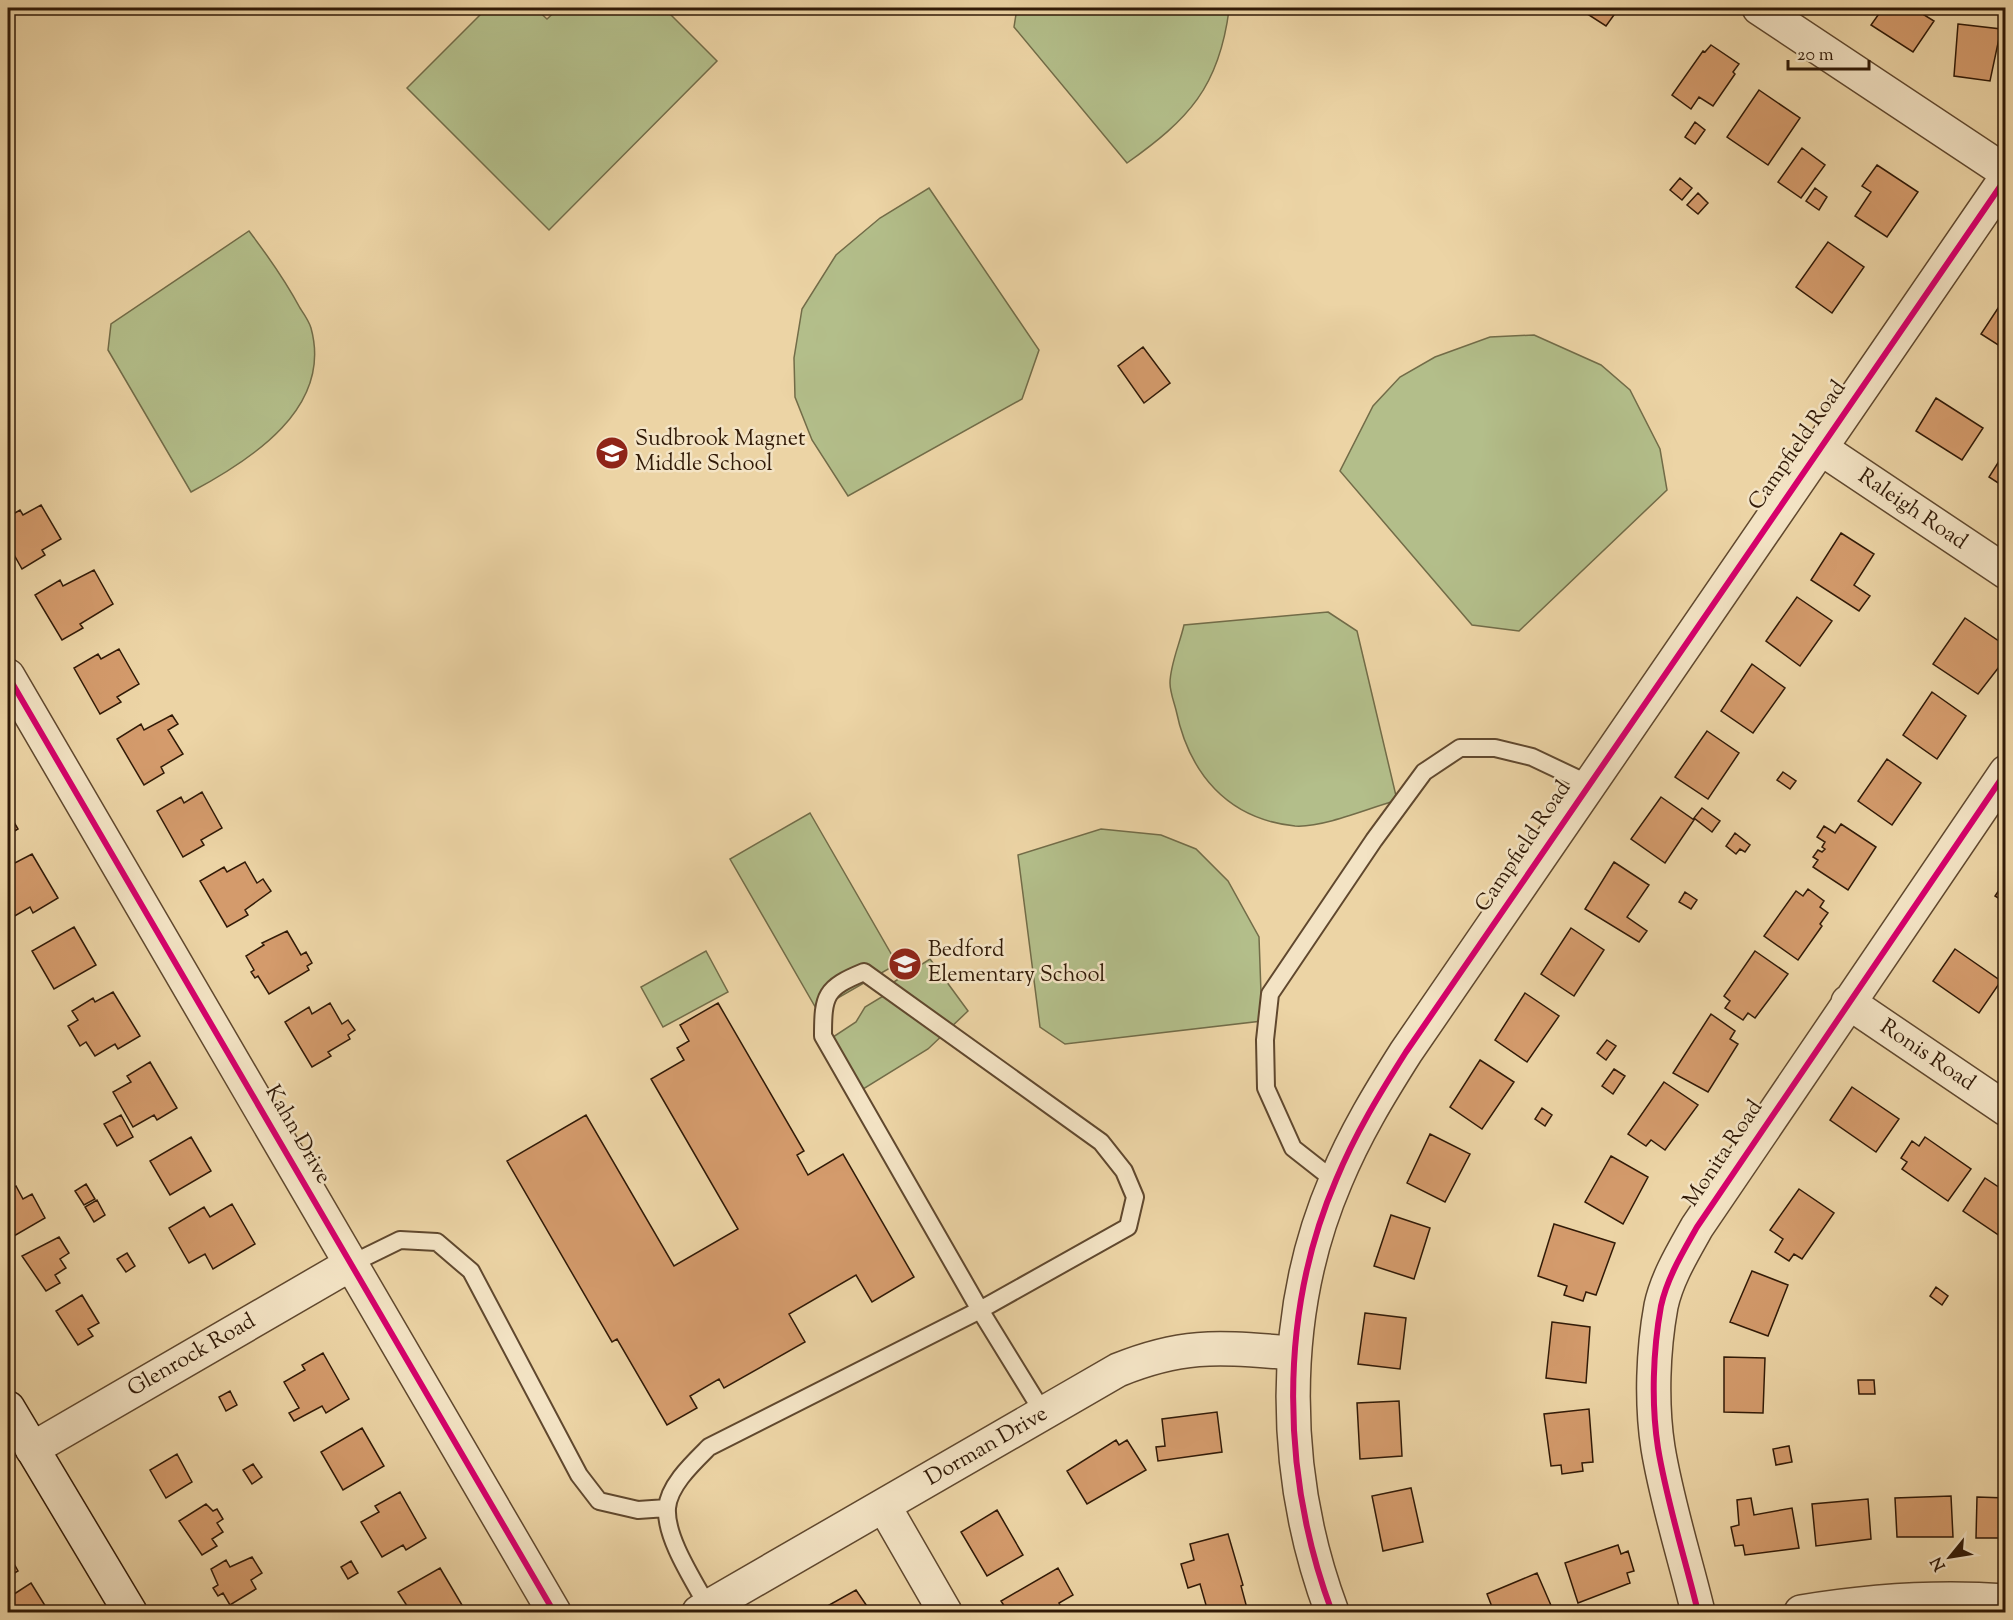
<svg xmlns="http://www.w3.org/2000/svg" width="2013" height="1620" viewBox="0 0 2013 1620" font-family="'Sorts Mill Goudy',serif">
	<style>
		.green { fill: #b3be8a; stroke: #726c48; stroke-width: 1.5 }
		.building { fill: #d49b6c; stroke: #311a07; stroke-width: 1.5 }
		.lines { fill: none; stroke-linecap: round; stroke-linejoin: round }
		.service-casing { stroke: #60482e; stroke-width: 20 }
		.minor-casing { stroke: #60482e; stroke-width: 36 }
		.tertiary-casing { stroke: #60482e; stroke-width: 36 }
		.secondary-casing { stroke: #311a07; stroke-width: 36 }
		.service { stroke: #f3e3c4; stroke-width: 16 }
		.minor { stroke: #f3e3c4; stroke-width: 33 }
		.tertiary { stroke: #f3e3c4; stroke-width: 33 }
		.secondary { stroke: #f3e3c4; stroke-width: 33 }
		.cycleway-casing { stroke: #f3e3c4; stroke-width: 10 }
		.cycleway { stroke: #d6006c; stroke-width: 6 }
		.labels { text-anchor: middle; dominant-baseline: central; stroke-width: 5; stroke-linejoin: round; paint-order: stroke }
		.poi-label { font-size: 22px; fill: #311a07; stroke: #f3e3c4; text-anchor: start }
		.street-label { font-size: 22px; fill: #311a07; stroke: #f3e3c4 }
	</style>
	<rect width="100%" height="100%" fill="#ecd4a5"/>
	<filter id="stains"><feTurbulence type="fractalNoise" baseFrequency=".00333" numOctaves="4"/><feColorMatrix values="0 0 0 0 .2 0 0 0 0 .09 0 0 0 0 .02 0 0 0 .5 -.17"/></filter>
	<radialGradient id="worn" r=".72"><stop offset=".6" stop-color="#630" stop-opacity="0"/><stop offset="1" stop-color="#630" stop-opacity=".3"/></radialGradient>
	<!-- green -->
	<path class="green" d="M487 8H535L547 19 559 8H664L717 61 549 230 407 88Z
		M1017 8H1229V10C1219 87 1189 119 1127 163L1014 27Z
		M929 188 1039 350 1022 399 848 496 812 440 795 397 794 358 802 309 836 255 880 218Z
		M249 231C268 256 285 280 300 308 304 314 309 321 311 328 333 408 251 460 191 492L108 350 111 324Z
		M1534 335 1601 365 1630 390 1660 449 1667 490 1519 631 1472 625 1340 471 1373 406 1400 377 1435 357 1490 337Z
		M1328 612 1357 631 1397 800C1370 808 1322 828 1295 826 1227 819 1189 773 1176 710 1174 702 1170 692 1170 683 1170 665 1180 643 1184 625Z
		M810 813 897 964 817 1010 730 859Z
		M1101 829 1161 835 1196 849 1228 881 1259 937 1262 1021 1065 1044 1040 1027 1018 855Z
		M706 951 728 992 663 1027 641 987Z
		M930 959 968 1011 928 1049 860 1091 830 1039 856 1022 865 1007 885 995 889 985Z"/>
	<!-- building -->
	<path class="building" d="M1578 8H1619L1606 26Z
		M1883 8H1913L1934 21 1913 52 1871 25Z
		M1958 24 2001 29 1990 81 1954 76Z
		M1711 45 1739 64 1733 72 1735 74 1713 106 1699 97 1691 109 1672 95 1703 51 1705 52Z
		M1759 90 1800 118 1768 165 1727 137Z
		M1695 122 1705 130 1695 144 1685 137Z
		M1802 148 1825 165 1801 198 1778 182Z
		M1877 165 1918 192 1887 237 1855 216 1871 192 1862 186Z
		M1680 178 1692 188 1682 200 1670 190Z
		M1815 188 1827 197 1819 210 1806 201Z
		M1698 193 1708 203 1698 214 1687 205Z
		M1828 242 1864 267 1832 313 1796 287Z
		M2006 296V350L1981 334Z
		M1143 347 1170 383 1144 403 1118 366Z
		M1936 398 1983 428 1962 460 1916 431Z
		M2006 450V492L2001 489 2003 486 1989 477Z
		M41 505 61 539 42 550 45 555 22 569 8 544V517L20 510 23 515Z
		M1841 533 1874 554 1854 585 1870 596 1859 611 1811 580Z
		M94 570 113 604 80 624 83 628 62 640 35 595 60 580 63 586Z
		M1797 597 1832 621 1800 666 1766 641Z
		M1965 618 2006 646V658L1978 694 1933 664Z
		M119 649 139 684 117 697 121 702 100 714 74 668 98 654 101 659Z
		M1752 664 1785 688 1753 733 1721 711Z
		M1932 692 1966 716 1937 759 1903 735Z
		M172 715 178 724 168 730 183 754 161 767 164 773 144 785 117 739 141 724 144 730Z
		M1707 731 1739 753 1708 799 1675 777Z
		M1887 759 1921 783 1892 825 1858 801Z
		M1783 772 1796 781 1790 789 1777 780Z
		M202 792 222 828 201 840 204 845 183 857 157 811 181 797 184 803Z
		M1661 797 1694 820 1665 863 1631 839Z
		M1702 808 1720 821 1712 832 1694 818Z
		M8 812 18 829 8 835Z
		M1841 824 1876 847 1848 890 1813 867 1818 860 1813 857 1818 850 1822 852 1825 849 1822 847 1825 842 1817 837 1824 826 1835 833Z
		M1735 833 1750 845 1745 852 1740 849 1736 854 1726 846Z
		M32 854 58 898 33 913 30 907 13 917 8 908V860L10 858 13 864Z
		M245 862 257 883 263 879 271 891 245 910 248 915 227 927 200 881 224 867 227 872Z
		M1614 862 1649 885 1627 917 1647 931 1639 942 1585 909Z
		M2006 880V903L1995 896Z
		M1808 889 1824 901 1820 907 1828 913 1820 924 1822 926 1798 960 1764 936 1796 891 1803 896Z
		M1685 892 1697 900 1691 909 1679 902Z
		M74 927 96 965 54 989 32 951Z
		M1571 928 1604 950 1574 996 1541 974Z
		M287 931 301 955 306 952 312 963 307 966 309 970 269 994 258 976 255 978 251 972 254 970 246 956 264 945 262 943Z
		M1955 949 2001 981 1979 1013 1933 981Z
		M1755 951 1788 974 1755 1018 1748 1013 1743 1020 1725 1008 1730 1001 1724 996Z
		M113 992 140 1036 118 1049 115 1044 95 1056 86 1042 80 1046 68 1026 78 1020 72 1011 93 998 95 1002Z
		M1525 993 1559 1016 1527 1062 1495 1040Z
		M330 1003 342 1024 348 1020 355 1030 348 1035 350 1039 328 1052 331 1056 312 1067 285 1022 309 1007 312 1014Z
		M718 1003 804 1151 797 1155 808 1175 843 1154 914 1277 872 1302 856 1275 789 1314 805 1342 724 1388 719 1379 690 1396 697 1408 667 1425 617 1339 612 1342 507 1161 586 1115 674 1266 738 1229 651 1079 684 1060 677 1048 689 1041 680 1025Z
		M1711 1014 1735 1031 1730 1039 1738 1044 1708 1092 1673 1073Z
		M1607 1040 1616 1046 1606 1060 1597 1053Z
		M1480 1060 1514 1082 1482 1129 1450 1107Z
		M150 1062 177 1108 157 1120 154 1115 133 1127 113 1092 131 1082 127 1076Z
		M1614 1069 1625 1076 1613 1094 1602 1086Z
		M1664 1082 1698 1105 1665 1150 1651 1140 1646 1146 1628 1134Z
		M1852 1087 1899 1119 1876 1152 1830 1120Z
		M1542 1108 1552 1115 1545 1126 1535 1119Z
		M121 1115 133 1137 117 1146 104 1124Z
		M1430 1134 1470 1154 1445 1202 1407 1183Z
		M191 1137 211 1171 170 1195 150 1161Z
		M1925 1137 1971 1169 1948 1201 1902 1169 1907 1162 1901 1158 1912 1141 1919 1146Z
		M1611 1156 1648 1177 1623 1224 1585 1202Z
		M1985 1178 2006 1192V1240L1963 1211Z
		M9 1180 13 1188 16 1186 23 1199 32 1194 45 1218 14 1236 8 1226Z
		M86 1184 95 1199 84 1205 75 1191Z
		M1799 1189 1834 1213 1802 1259 1794 1254 1789 1261 1775 1252 1783 1239 1770 1230Z
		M97 1200 105 1215 94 1222 85 1207Z
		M232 1204 255 1244 213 1269 205 1254 189 1263 169 1228 204 1207 210 1217Z
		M1391 1215 1430 1228 1414 1279 1374 1266Z
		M1554 1224 1615 1243 1596 1295 1586 1292 1583 1301 1564 1295 1567 1286 1538 1276Z
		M59 1237 69 1253 60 1259 66 1268 55 1275 60 1283 46 1291 22 1256Z
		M127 1253 135 1266 126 1272 117 1259Z
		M1752 1271 1788 1285 1768 1336 1730 1322Z
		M1936 1287 1948 1296 1942 1305 1930 1296Z
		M82 1295 99 1323 88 1329 93 1336 78 1345 56 1311Z
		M1365 1313 1406 1318 1400 1369 1358 1364Z
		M1552 1322 1590 1327 1586 1383 1546 1378Z
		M323 1353 349 1399 326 1413 322 1406 294 1421 289 1413 299 1408 284 1382 305 1370 302 1365Z
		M1724 1357 1765 1358 1763 1413 1724 1412Z
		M1858 1380H1874L1875 1394H1859Z
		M230 1391 237 1405 226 1411 219 1397Z
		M1399 1401 1402 1456 1360 1459 1357 1403Z
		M1589 1409 1593 1462 1582 1463 1583 1471 1562 1474 1561 1465 1551 1466 1544 1414Z
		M1217 1412 1222 1452 1158 1461 1156 1447 1165 1446 1162 1419Z
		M362 1428 384 1466 343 1490 321 1452Z
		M1116 1440 1119 1445 1127 1440 1146 1470 1087 1504 1067 1471Z
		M1789 1446 1792 1462 1776 1465 1773 1449Z
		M177 1454 192 1482 166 1498 150 1470Z
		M253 1464 262 1477 252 1484 243 1470Z
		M1411 1488 1423 1542 1383 1551 1372 1496Z
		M400 1492 426 1538 406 1550 403 1545 382 1557 361 1522 379 1512 375 1506Z
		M1951 1496 1953 1537H1897L1895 1498Z
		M1977 1497 2006 1498V1538H1976Z
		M1751 1498 1754 1515 1792 1508 1799 1548 1745 1555 1743 1545 1735 1546 1731 1527 1739 1525 1737 1500Z
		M1868 1499 1871 1539 1816 1546 1812 1504Z
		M206 1504 213 1511 217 1509 223 1519 217 1523 223 1532 212 1539 217 1546 202 1555 179 1521Z
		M997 1510 1023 1555 987 1576 961 1532Z
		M1228 1534 1243 1585 1241 1586 1248 1612H1208L1200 1584 1188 1588 1181 1564 1194 1560 1190 1544Z
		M1618 1545 1621 1554 1628 1551 1634 1571 1627 1573 1630 1583 1578 1603 1565 1563Z
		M8 1553 18 1571 8 1577Z
		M252 1557 262 1573 251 1580 256 1589 230 1605 223 1593 218 1596 213 1588 218 1585 211 1569 226 1560 230 1567Z
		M351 1561 358 1573 348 1579 341 1567Z
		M440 1568 462 1605 450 1612H411L398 1592Z
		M1058 1568 1073 1595 1059 1603 1064 1612H1008L1001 1601Z
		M1537 1573 1553 1610 1494 1612 1487 1594Z
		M31 1583 49 1612H9L8 1598Z
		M856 1590 871 1612H824L822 1609Z"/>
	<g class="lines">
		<!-- service casing -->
		<g class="service-casing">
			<path id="service" d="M864 972 1101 1142 1124 1171 1135 1197 1128 1227 980 1310 823 1036C823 995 825 988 864 972Z
				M1335 1181 1293 1148 1266 1088 1265 1040 1270 994 1374 840 1424 772 1460 748H1495L1532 757 1589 784
				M351 1264 400 1240 437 1242 471 1271 579 1475 599 1501 638 1510 667 1508
				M708 1607C694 1581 665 1538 667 1508 669 1485 693 1463 709 1447L980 1310 1044 1414"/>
		</g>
		<!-- minor casing -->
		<g class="minor-casing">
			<path id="minor" d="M1819 447 2006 572
				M8 676 554 1612
				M1848 1002 2006 1109
				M32 1449 351 1264
				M884 1506 945 1612
				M699 1612 1118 1370C1187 1342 1223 1348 1294 1353
				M1698 1612C1685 1558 1667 1503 1658 1448 1651 1403 1653 1350 1661 1306 1667 1278 1683 1252 1697 1227L2006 772
				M1801 1612C1867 1601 1938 1596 2006 1601"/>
		</g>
		<!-- tertiary casing -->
		<g class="tertiary-casing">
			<path id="tertiary" d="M1759 8 2006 172
				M1332 1612C1281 1476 1278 1315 1336 1180 1355 1134 1380 1093 1406 1052L2006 178"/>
		</g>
		<!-- secondary casing -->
		<g class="secondary-casing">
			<path id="secondary" d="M8 1408 130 1612"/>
		</g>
		<!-- service -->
		<use href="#service" class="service"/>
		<!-- minor -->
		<use href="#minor" class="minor"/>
		<!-- tertiary -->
		<use href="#tertiary" class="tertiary"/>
		<!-- secondary -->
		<use href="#secondary" class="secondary"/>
		<!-- cycleway casing -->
		<g class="cycleway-casing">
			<path id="cycleway" d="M8 676 554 1612
				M1332 1612C1281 1476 1278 1315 1336 1180 1355 1134 1380 1093 1406 1052L2006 178
				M1698 1612C1685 1558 1667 1503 1658 1448 1651 1403 1653 1350 1661 1306 1667 1278 1683 1252 1697 1227L2006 772"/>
		</g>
		<!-- cycleway -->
		<use href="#cycleway" class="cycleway"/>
	</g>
	<!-- icons -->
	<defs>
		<g id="school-disc" transform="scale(1.725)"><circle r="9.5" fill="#8f2418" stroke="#f3e3c4"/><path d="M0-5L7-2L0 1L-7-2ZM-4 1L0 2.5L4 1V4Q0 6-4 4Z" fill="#fff"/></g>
	</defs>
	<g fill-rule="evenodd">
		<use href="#school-disc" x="612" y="453"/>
		<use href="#school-disc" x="905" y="964"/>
	</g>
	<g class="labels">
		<!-- poi labels -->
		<g class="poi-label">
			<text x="635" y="440">Sudbrook Magnet<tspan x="635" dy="25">Middle School</tspan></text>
			<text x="928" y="951">Bedford<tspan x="928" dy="25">Elementary School</tspan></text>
		</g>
		<!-- street labels -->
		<g class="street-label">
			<text transform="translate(1798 446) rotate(-55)">Campfield Road</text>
			<text transform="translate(1912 510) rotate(34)">Raleigh Road</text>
			<text transform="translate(1524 847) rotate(-56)">Campfield Road</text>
			<text transform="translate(1927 1056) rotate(34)">Ronis Road</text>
			<text transform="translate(297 1135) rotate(60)">Kahn Drive</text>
			<text transform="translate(1724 1154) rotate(-56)">Monita Road</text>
			<text transform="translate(192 1356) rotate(-30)">Glenrock Road</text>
			<text transform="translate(987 1447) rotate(-30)">Dorman Drive</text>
		</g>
	</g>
	<!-- margin -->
	<rect width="2013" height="1620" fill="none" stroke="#ecd4a5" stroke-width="30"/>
	<rect x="9" y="9" width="1995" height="1602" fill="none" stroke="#311a07" stroke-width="3"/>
	<rect x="15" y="15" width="1983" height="1590" fill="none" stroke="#311a07" stroke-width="1.5"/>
	<!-- north arrow -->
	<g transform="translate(1950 1557) rotate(240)" stroke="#f3e3c4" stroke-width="4.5" paint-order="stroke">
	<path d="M0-4.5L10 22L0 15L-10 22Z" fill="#311a07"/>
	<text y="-9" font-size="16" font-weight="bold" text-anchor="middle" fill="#311a07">N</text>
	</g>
	<!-- scale -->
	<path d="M1788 60v9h81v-9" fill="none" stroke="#311a07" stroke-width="3"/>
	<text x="1797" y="60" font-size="18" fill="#311a07" stroke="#f3e3c4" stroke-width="4.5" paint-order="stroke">20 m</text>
	<rect width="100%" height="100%" filter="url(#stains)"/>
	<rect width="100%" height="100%" fill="url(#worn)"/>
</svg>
